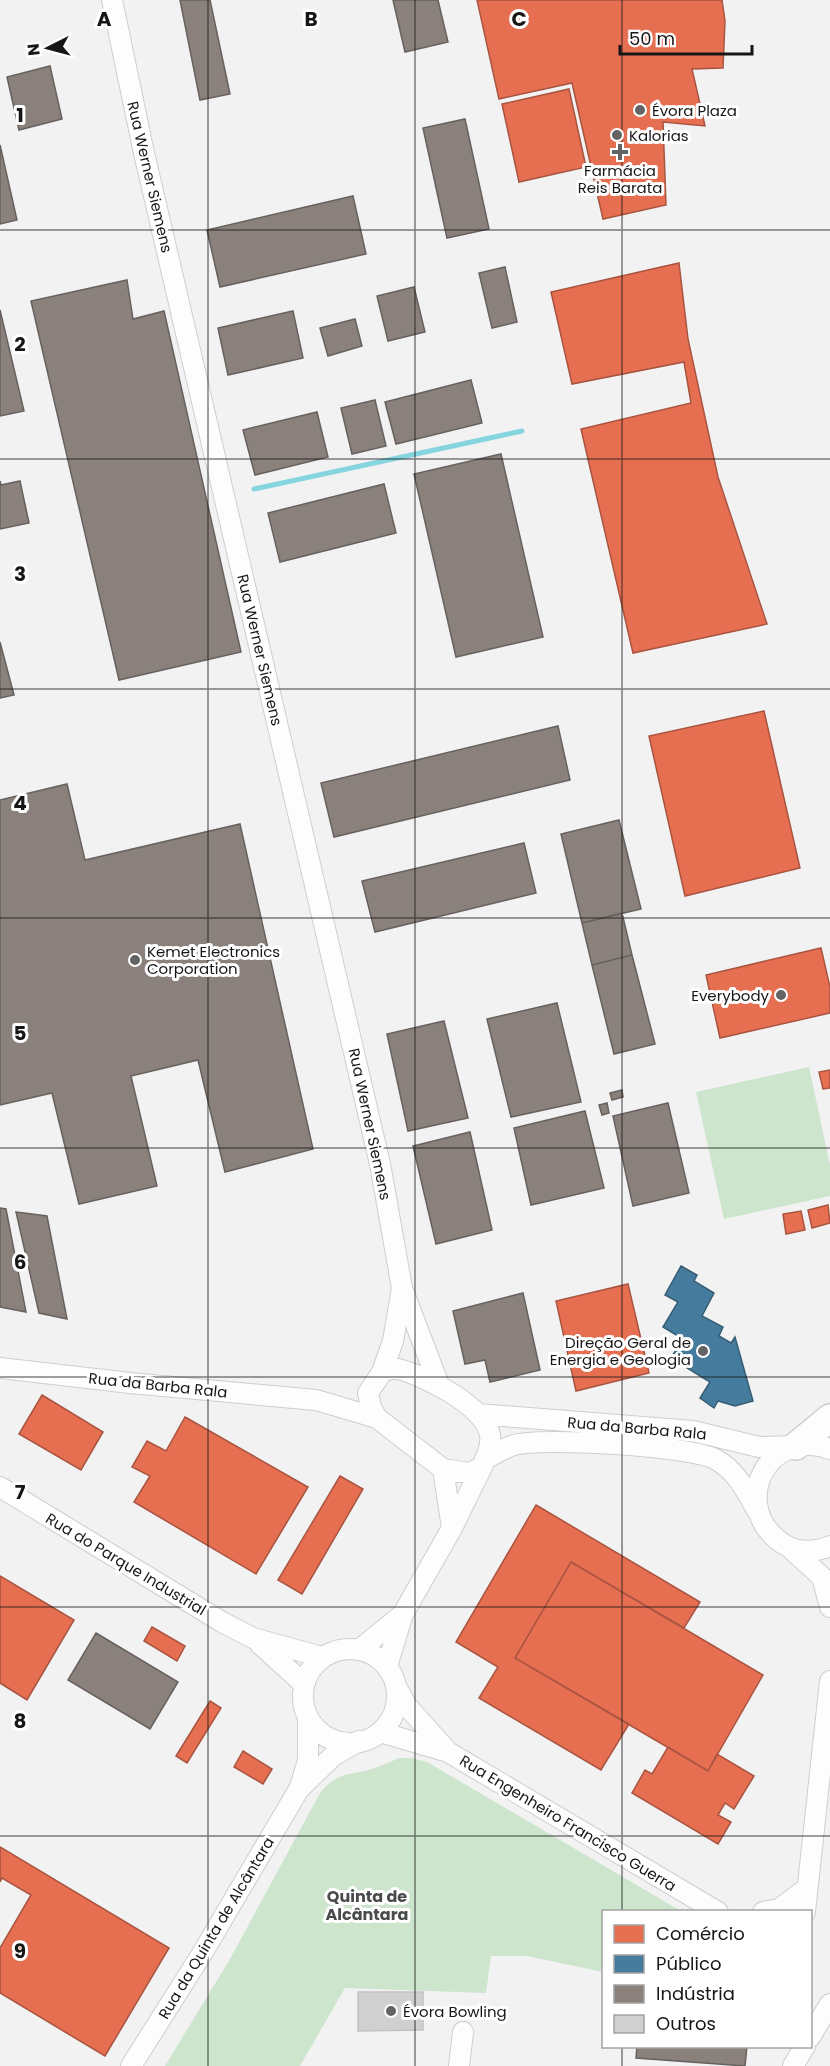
<svg xmlns="http://www.w3.org/2000/svg" width="830" height="2066" viewBox="0 0 830 2066" font-family="Poppins,sans-serif">
	<style>
		.green { fill: #cce5cc }
		.shops { fill: #e76f51; stroke: #a85440; stroke-width: 1.5 }
		.public { fill: #457b9d; stroke: #375d75; stroke-width: 1.5 }
		.industry { fill: #8a817c; stroke: #67615e; stroke-width: 1.5 }
		.lines { fill: none; stroke-linecap: round; stroke-linejoin: round }
		.stream { stroke: #84d5de; stroke-width: 5 }
		.building { fill: #d1d0d0; stroke: #c2c2c2; stroke-width: 1.5 }
		.street-casing { stroke: #ceced0; stroke-width: 22 }
		.secondary-casing { stroke: #ceced0; stroke-width: 30 }
		.street { stroke: #fdfdfd; stroke-width: 20 }
		.secondary { stroke: #fdfdfd; stroke-width: 27 }
		.grid { fill: none; stroke: #161617; stroke-width: 1.5; stroke-opacity: 0.55 }
		.poi-dot { fill: #636364; stroke: #fff; stroke-width: 2 }
		.labels { text-anchor: middle; dominant-baseline: central; stroke-width: 6; stroke-linejoin: round; paint-order: stroke }
		.poi-label { font-size: 15px; fill: #161617; stroke: #fff; text-anchor: start }
		.street-label { font-size: 15px; fill: #161617; stroke: #fff }
		.neighbourhood-label { font-size: 16px; font-weight: bold; fill: #484a4b; stroke: #fff }
		.grid-label { font-size: 20px; text-anchor: middle; font-weight: bold; fill: #161617; stroke: #fff; stroke-width: 6; stroke-linejoin: round; paint-order: stroke }
	</style>
	<rect width="100%" height="100%" fill="#f2f2f3"/>
	<!-- green -->
	<path class="green" d="M809 1067 830 1165V1196L724 1219 696 1092Z
		M399 1758H411L427 1762 681 1911 604 1912 603 1972 527 1956H491L486 1993 345 1988 300 2066H165L230 1959 320 1793C338 1771 348 1776 372 1769 381 1766 390 1762 399 1758Z"/>
	<!-- shops -->
	<path class="shops" d="M477 0H722L725 21 723 68 692 69 705 126 663 122 666 205 603 219 572 83 499 99Z
		M569 89 586 167 519 182 502 104Z
		M679 263 688 339 718 477 767 624 633 653 581 429 691 403 684 362 572 384 551 292Z
		M764 711 800 868 685 896 649 736Z
		M821 948 830 987V1013L720 1038 706 975Z
		M830 1070V1088L823 1089 819 1072Z
		M828 1205 830 1223 812 1228 808 1210Z
		M801 1211 805 1230 786 1234 783 1214Z
		M628 1284 649 1373 576 1391 556 1301Z
		M42 1395 103 1432 81 1470 19 1434Z
		M185 1417 308 1487 256 1574 134 1502 150 1476 132 1467 147 1441 166 1451Z
		M340 1476 363 1489 302 1594 278 1580Z
		M536 1505 700 1602 684 1628 571 1562 515 1658 629 1724 601 1770 479 1698 498 1667 456 1642Z
		M571 1562 763 1675 708 1771 515 1658Z
		M0 1576 74 1620 27 1700 0 1683Z
		M152 1627 185 1646 177 1661 144 1641Z
		M210 1701 221 1708 187 1763 176 1756Z
		M668 1747 708 1771 717 1754 754 1776 734 1809 725 1803 718 1815 731 1822 718 1844 632 1793 645 1770 652 1774Z
		M243 1751 272 1769 263 1784 234 1767Z
		M0 1847 169 1948 105 2056 0 1993V1948L31 1895 2 1878 0 1882Z"/>
	<!-- public -->
	<path class="public" d="M681 1266 697 1275 694 1281 714 1293 702 1316 723 1327 719 1336 731 1343 735 1337 753 1401 735 1406 718 1401 714 1408 700 1398 710 1382 671 1358 683 1339 663 1327 678 1302 665 1295Z"/>
	<!-- industry -->
	<path class="industry" d="M180 0H210L230 94 200 100Z
		M393 0H438L448 42 405 52Z
		M50 66 62 119 19 130 7 77Z
		M465 119 489 229 447 238 423 128Z
		M0 145 17 220 0 224Z
		M353 196 366 254 220 287 207 230Z
		M505 267 517 322 492 328 479 273Z
		M127 280 133 319 164 311 241 652 119 680 31 301Z
		M414 287 425 332 388 341 377 296Z
		M0 310 24 411 0 416Z
		M293 311 303 358 228 375 218 328Z
		M355 319 362 346 328 356 320 328Z
		M471 380 482 423 396 444 385 402Z
		M375 400 386 446 352 454 341 408Z
		M317 412 328 457 255 475 243 430Z
		M501 454 543 637 456 657 414 474Z
		M0 481 1 485 20 481 29 523 0 529Z
		M384 484 396 533 280 562 268 513Z
		M0 642 14 695 0 698Z
		M558 726 570 780 334 837 321 783Z
		M67 784 85 860 240 824 313 1149 225 1172 198 1060 131 1076 157 1186 79 1204 52 1093 0 1105V800Z
		M619 820 641 909 582 923 561 834Z
		M524 843 536 893 375 932 362 881Z
		M622 913 632 955 592 965 582 923Z
		M632 955 655 1044 614 1054 592 965Z
		M557 1003 581 1102 511 1117 487 1019Z
		M444 1021 468 1118 408 1131 387 1034Z
		M622 1090 623 1097 612 1100 610 1093Z
		M607 1103 609 1113 602 1115 599 1105Z
		M668 1103 689 1193 633 1206 613 1116Z
		M585 1111 604 1188 531 1205 514 1128Z
		M470 1132 492 1230 436 1244 413 1146Z
		M0 1208 6 1209 26 1312 0 1307Z
		M16 1212 47 1216 67 1319 39 1313Z
		M523 1293 540 1370 490 1382 485 1360 465 1364 453 1311Z
		M96 1633 178 1682 150 1729 68 1680Z
		M637 2046H747L745 2066 636 2058Z"/>
	<g class="lines">
		<!-- stream -->
		<path class="stream" d="M254 489 522 431"/>
	</g>
	<!-- building -->
	<path class="building" d="M358 1992H423V2030L358 2031Z"/>
	<g class="lines">
		<!-- street casing -->
		<g class="street-casing">
			<path id="street" d="M112 0 144 153 380 1164 402 1288 439 1385
				M0 1368 130 1383 316 1400 377 1418
				M394 1368C422 1374 484 1405 490 1435 492 1446 486 1457 482 1467L469 1473 443 1469 377 1418 371 1407 368 1393 382 1372Z
				M382 1372 393 1341 402 1288
				M478 1414 693 1431 759 1447 794 1446
				M830 1449C766 1426 727 1509 785 1545 798 1553 816 1552 830 1546
				M485 1459C494 1455 504 1448 514 1445 543 1437 689 1446 715 1459 737 1471 746 1491 758 1512
				M443 1469 452 1528
				M0 1487 222 1622 253 1638 322 1657
				M789 1547 822 1577 830 1607
				M260 1644 304 1684
				M360 1649 403 1614
				M303 1696a47 47 0 1 1 94 0a47 47 0 1 1-94 0Z
				M387 1666 403 1614 452 1528 482 1467
				M397 1688 407 1706 448 1752
				M380 1732 448 1752 718 1912
				M301 1784 308 1760V1717
				M763 1912 779 1909 807 1888
				M805 1912 830 1681
				M810 2037 830 2004
				M131 2066 203 1952 299 1789 333 1756 359 1741
				M459 2066 463 2032
				M793 2066 805 2046"/>
		</g>
		<!-- secondary casing -->
		<g class="secondary-casing">
			<path id="secondary" d="M796 1446 830 1418"/>
		</g>
		<!-- street -->
		<use href="#street" class="street"/>
		<!-- secondary -->
		<use href="#secondary" class="secondary"/>
	</g>
	<!-- grid -->
	<path class="grid" d="M208 0V2066M415 0V2066M622 0V1912M0 230H830M0 459H830M0 689H830M0 918H830M0 1148H830M0 1377H830M0 1607H830M0 1836H830M622 2046V2066"/>
	<!-- markers -->
	<g class="poi-dot">
		<circle cx="640" cy="110" r="6"/>
		<circle cx="617" cy="135" r="6"/>
		<path d="M617 143h6v6h6v6h-6v6h-6v-6h-6v-6h6z"/>
		<circle cx="135" cy="960" r="6"/>
		<circle cx="781" cy="995" r="6"/>
		<circle cx="703" cy="1351" r="6"/>
		<circle cx="391" cy="2011" r="6"/>
	</g>
	<g class="labels">
		<!-- poi labels -->
		<g class="poi-label">
			<text x="652" y="110">Évora Plaza</text>
			<text x="629" y="135">Kalorias</text>
			<text x="620" y="170" text-anchor="middle">Farmácia<tspan x="620" dy="17">Reis Barata</tspan></text>
			<text x="147" y="951">Kemet Electronics<tspan x="147" dy="17">Corporation</tspan></text>
			<text x="769" y="995" text-anchor="end">Everybody</text>
			<text x="691" y="1342" text-anchor="end">Direção Geral de<tspan x="691" dy="17">Energia e Geologia</tspan></text>
			<text x="403" y="2011">Évora Bowling</text>
		</g>
		<!-- street labels -->
		<g class="street-label">
			<text transform="translate(150 177) rotate(77)">Rua Werner Siemens</text>
			<text transform="translate(260 650) rotate(77)">Rua Werner Siemens</text>
			<text transform="translate(370 1124) rotate(78)">Rua Werner Siemens</text>
			<text transform="translate(158 1385) rotate(6)">Rua da Barba Rala</text>
			<text transform="translate(637 1428) rotate(5)">Rua da Barba Rala</text>
			<text transform="translate(126 1564) rotate(31)">Rua do Parque Industrial</text>
			<text transform="translate(568 1823) rotate(31)">Rua Engenheiro Francisco Guerra</text>
			<text transform="translate(216 1928) rotate(-59)">Rua da Quinta de Alcântara</text>
		</g>
		<!-- neighbourhood labels -->
		<g class="neighbourhood-label">
			<text x="367" y="1896">Quinta de<tspan x="367" dy="18">Alcântara</tspan></text>
		</g>
	</g>
	<g class="grid-label">
		<text x="104" y="26">A</text>
		<text x="311" y="26">B</text>
		<text x="519" y="26">C</text>
		<text x="20" y="122">1</text>
		<text x="20" y="351">2</text>
		<text x="20" y="581">3</text>
		<text x="20" y="810">4</text>
		<text x="20" y="1040">5</text>
		<text x="20" y="1269">6</text>
		<text x="20" y="1499">7</text>
		<text x="20" y="1728">8</text>
		<text x="20" y="1958">9</text>
	</g>
	<!-- legend -->
	<rect x="602" y="1910" width="210" height="138" fill="#ffffff" stroke="#a2a2a2" stroke-width="1.5"/>
	<rect x="614" y="1925" width="30" height="18" fill="#e76f51" stroke="#a2a2a2" stroke-width="1.5"/>
	<text x="656" y="1940" font-size="18" fill="#161617">Comércio</text>
	<rect x="614" y="1955" width="30" height="18" fill="#457b9d" stroke="#a2a2a2" stroke-width="1.5"/>
	<text x="656" y="1970" font-size="18" fill="#161617">Público</text>
	<rect x="614" y="1985" width="30" height="18" fill="#8a817c" stroke="#a2a2a2" stroke-width="1.5"/>
	<text x="656" y="2000" font-size="18" fill="#161617">Indústria</text>
	<rect x="614" y="2015" width="30" height="18" fill="#d1d0d0" stroke="#a2a2a2" stroke-width="1.5"/>
	<text x="656" y="2030" font-size="18" fill="#161617">Outros</text>
	<!-- north arrow -->
	<g transform="translate(48 48) rotate(264)" stroke="#ffffff" stroke-width="4.5" paint-order="stroke">
	<path d="M0-4.5L10 22L0 15L-10 22Z" fill="#161617"/>
	<text y="-9" font-size="16" font-weight="bold" text-anchor="middle" fill="#161617">N</text>
	</g>
	<!-- scale -->
	<path d="M620 45v9h132v-9" fill="none" stroke="#161617" stroke-width="3"/>
	<text x="629" y="45" font-size="18" fill="#161617" stroke="#ffffff" stroke-width="4.5" paint-order="stroke">50 m</text>
</svg>
